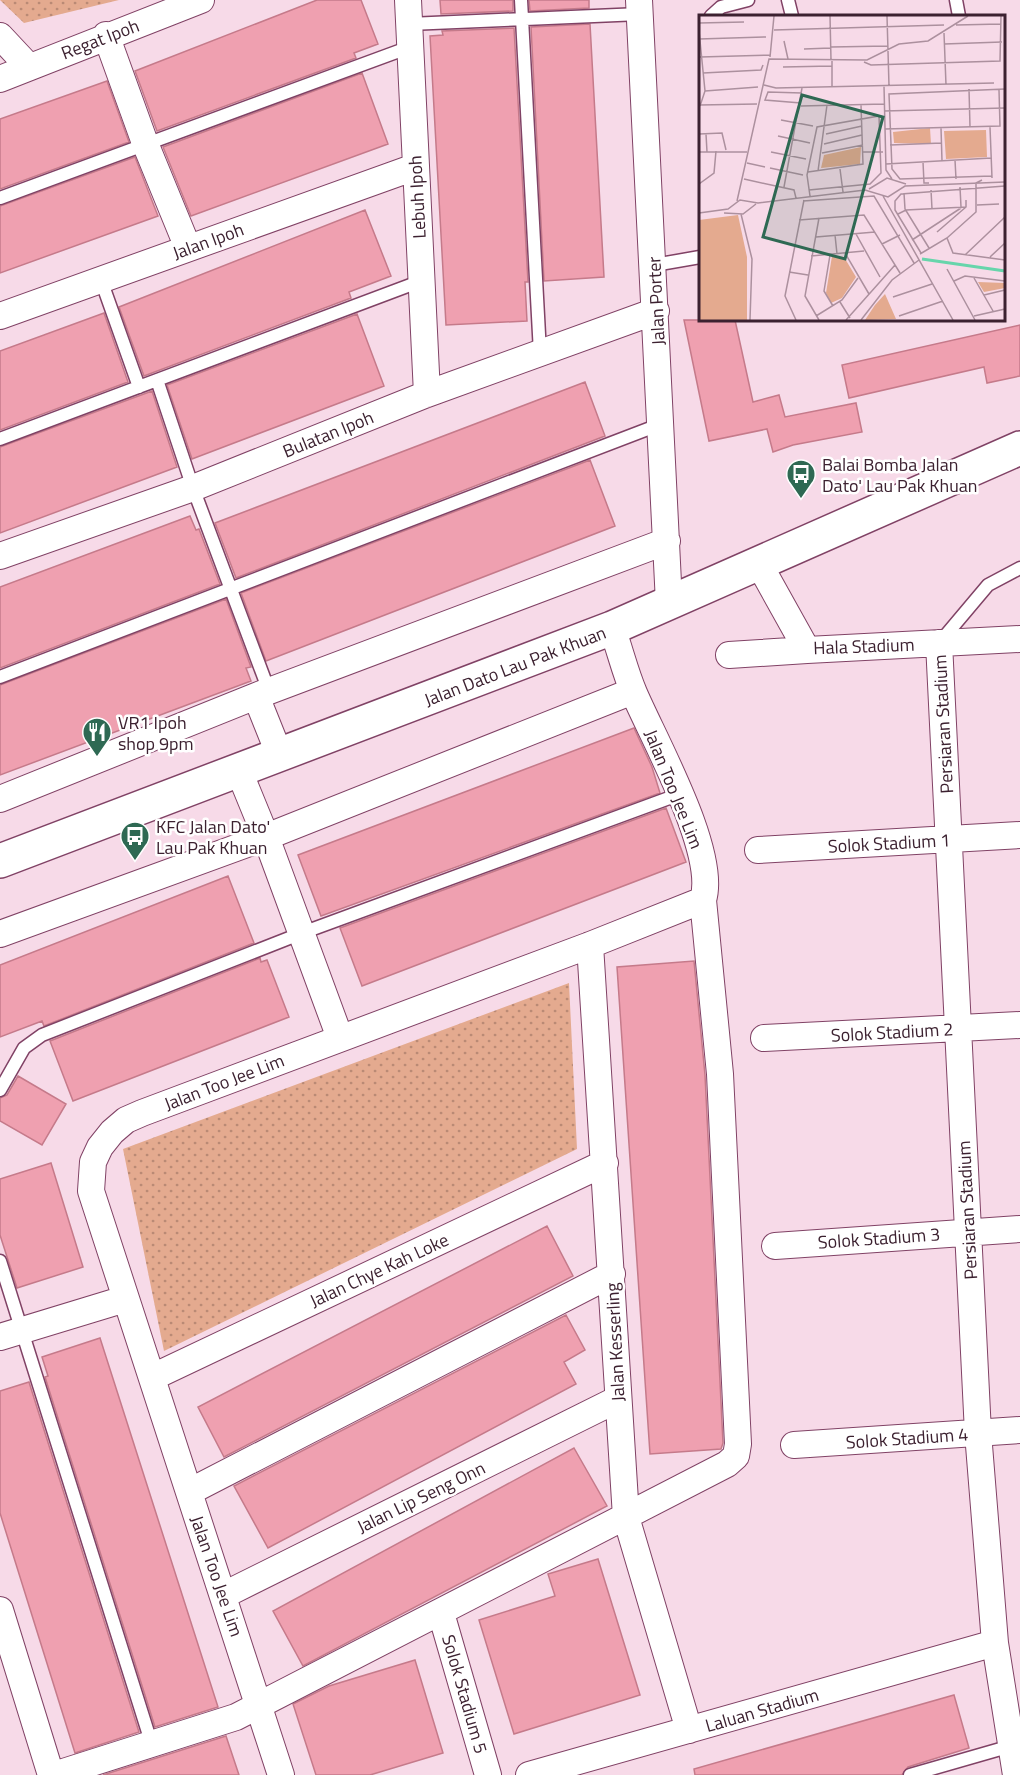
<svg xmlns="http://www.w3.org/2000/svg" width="1020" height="1775" viewBox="0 0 1020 1775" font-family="'Titillium Web',sans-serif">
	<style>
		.grass { fill: url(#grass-dots) }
		.building { fill: #efa0b0; stroke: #c57a8a; stroke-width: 1.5 }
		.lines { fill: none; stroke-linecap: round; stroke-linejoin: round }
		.service-casing { stroke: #804265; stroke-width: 15 }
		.minor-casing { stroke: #804265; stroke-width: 28 }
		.secondary-casing { stroke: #804265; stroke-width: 36 }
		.service { stroke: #fff; stroke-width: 12 }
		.minor { stroke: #fff; stroke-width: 26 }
		.secondary { stroke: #fff; stroke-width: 33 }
		.labels { text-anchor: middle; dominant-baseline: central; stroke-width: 5; stroke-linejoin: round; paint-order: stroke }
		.street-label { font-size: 18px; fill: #3c2130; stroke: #fff }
		.poi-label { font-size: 18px; fill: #3c2130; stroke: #fff; text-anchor: start }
		.inset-river { fill: none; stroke: #67d5ab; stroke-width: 3 }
		.inset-road { fill: none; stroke: #ac909e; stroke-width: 1.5 }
		.view { fill: #2e6953; fill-opacity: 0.15; stroke: #2e6953; stroke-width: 3 }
		.inset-edge { fill: none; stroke: #3c2130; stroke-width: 3 }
	</style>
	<defs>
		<pattern id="grass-dots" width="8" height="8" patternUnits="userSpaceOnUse" patternTransform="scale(1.5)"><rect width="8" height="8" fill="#e4aa8f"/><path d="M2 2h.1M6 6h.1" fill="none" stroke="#ba8a75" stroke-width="1.8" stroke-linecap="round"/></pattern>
	</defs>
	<rect width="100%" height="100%" fill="#f7dae8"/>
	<!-- grass -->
	<path class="grass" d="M0 0H119L24 23Z
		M569 983 577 1149 164 1351 123 1149Z"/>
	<!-- building -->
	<path class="building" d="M317 0H361L378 44 354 53 356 58 157 131 135 71Z
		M440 0H513V11L441 14Z
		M529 0H589V8L530 11Z
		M590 24 604 277 544 281 531 27Z
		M514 28 528 282H525L527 321 446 325 430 36 443 35 442 31Z
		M362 73 388 144 191 216 163 147Z
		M107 81 129 142 0 189V119Z
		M135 157 158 216 0 273V206Z
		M365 210 391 276 349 292 351 298 144 376 119 307Z
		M104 313 128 382 0 430V351Z
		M357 314 384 386 192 459 167 385Z
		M684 320H735L753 402 779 395 785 417 856 403 862 432 793 445 773 452 767 429 709 441Z
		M1020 325V376L987 383 984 367 849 398 842 365Z
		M585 382 605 436 236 578 215 523Z
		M152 391 177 467 0 533V447Z
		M590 460 615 526 266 661 241 593Z
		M190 516 196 530 199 529 220 584 0 668V587Z
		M226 599 251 667 246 668 251 681 0 775V685Z
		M634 728 652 767 660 793 321 916 298 855Z
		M666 808 686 862 362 986 340 928Z
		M228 876 254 943 44 1026 42 1021 0 1037V965Z
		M260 958 261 962 267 960 289 1017 73 1101 50 1041Z
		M694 961 705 1075 723 1443 721 1449 650 1454 617 967Z
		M18 1076 66 1104 42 1145 0 1121V1098L7 1095Z
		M51 1163 83 1267 17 1288 0 1235V1179Z
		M547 1226 573 1276 224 1457 198 1407Z
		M566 1315 585 1350 564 1362 576 1384 268 1548 234 1486Z
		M100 1338 218 1707 155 1727 45 1377 48 1376 42 1357Z
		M29 1382 139 1732 75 1753 0 1513V1391Z
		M574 1448 607 1506 303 1666 273 1611Z
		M598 1559 640 1695 514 1734 479 1620 555 1596 548 1574Z
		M415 1660 443 1753 370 1775H316L293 1704 329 1686Z
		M954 1695 969 1748 908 1767 902 1775H695L694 1769Z
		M226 1736 239 1775H103Z"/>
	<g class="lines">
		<!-- service casing -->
		<g class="service-casing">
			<path id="service" d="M521 0 540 353
				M788 0 792 16
				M956 0 959 16
				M711 16 721 7 748 0
				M409 24 640 14
				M0 198 410 47
				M654 265 700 257
				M101 280 139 387
				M157 380 193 488 269 691
				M0 439 421 281
				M940 642 988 585 1020 568
				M0 677 661 424
				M0 1090 24 1048 42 1035 302 933 680 794
				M0 1261 152 1745
				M910 1775 1011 1746"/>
		</g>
		<!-- minor casing -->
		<g class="minor-casing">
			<path id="minor" d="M408 0 427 394
				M639 0 669 603
				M106 35 145 143 188 248
				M0 36 29 67
				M0 79 201 0
				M0 316 415 167
				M0 556 193 488 427 394 656 311
				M758 562 807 650 1020 639
				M939 643 978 1433 995 1643 1016 1775
				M729 655 807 650
				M256 696 280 756
				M239 771 266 837 340 1038
				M0 799 256 696 667 541
				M758 850 1020 835
				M0 934 266 837 633 691
				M590 945 626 1517 689 1730
				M764 1038 1020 1025
				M775 1246 1020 1229
				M0 1337 125 1299
				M153 1377 605 1163
				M794 1445 1020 1430
				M189 1492 612 1274
				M224 1595 618 1399
				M0 1610 51 1775
				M441 1613 488 1775
				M54 1775 236 1717 727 1464 736 1456 738 1444 720 1074 703 900C718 853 654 740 634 693 625 672 620 650 612 628
				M281 1775 91 1191 93 1162 100 1147 112 1132 126 1120 142 1113 590 945 703 900
				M529 1775 995 1643"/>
		</g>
		<!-- secondary casing -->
		<g class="secondary-casing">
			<path id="secondary" d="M0 861 612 628 1020 448"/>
		</g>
		<!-- service -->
		<use href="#service" class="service"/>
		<!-- minor -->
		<use href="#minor" class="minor"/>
		<!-- secondary -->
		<use href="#secondary" class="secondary"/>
	</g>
	<!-- icons -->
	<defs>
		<g id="bus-pin" transform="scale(1.5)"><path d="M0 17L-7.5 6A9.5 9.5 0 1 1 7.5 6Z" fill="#2e6953" stroke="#fff"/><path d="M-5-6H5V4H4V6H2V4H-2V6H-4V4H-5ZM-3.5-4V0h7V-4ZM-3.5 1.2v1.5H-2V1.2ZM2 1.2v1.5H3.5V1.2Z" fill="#fff"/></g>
		<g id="restaurant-pin" transform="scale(1.5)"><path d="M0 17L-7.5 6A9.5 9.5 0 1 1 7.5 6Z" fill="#2e6953" stroke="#fff"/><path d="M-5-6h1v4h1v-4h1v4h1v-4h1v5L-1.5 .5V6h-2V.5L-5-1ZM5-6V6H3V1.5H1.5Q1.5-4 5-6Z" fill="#fff"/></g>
	</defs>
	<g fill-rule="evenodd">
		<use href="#bus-pin" x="801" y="474"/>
		<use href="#restaurant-pin" x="97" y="732"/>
		<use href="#bus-pin" x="135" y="836"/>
	</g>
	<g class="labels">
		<!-- street labels -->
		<g class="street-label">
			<text transform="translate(100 39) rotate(-21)">Regat Ipoh</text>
			<text transform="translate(417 197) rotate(-93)">Lebuh Ipoh</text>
			<text transform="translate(208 241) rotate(-20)">Jalan Ipoh</text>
			<text transform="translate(656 301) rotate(-93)">Jalan Porter</text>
			<text transform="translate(328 434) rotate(-22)">Bulatan Ipoh</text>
			<text transform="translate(864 646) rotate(-2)">Hala Stadium</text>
			<text transform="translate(515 666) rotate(-21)">Jalan Dato Lau Pak Khuan</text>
			<text transform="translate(943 724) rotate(-93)">Persiaran Stadium</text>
			<text transform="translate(674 789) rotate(68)">Jalan Too Jee Lim</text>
			<text transform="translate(889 843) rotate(-3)">Solok Stadium 1</text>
			<text transform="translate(892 1032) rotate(-3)">Solok Stadium 2</text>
			<text transform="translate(224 1082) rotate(-21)">Jalan Too Jee Lim</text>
			<text transform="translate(967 1210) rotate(-93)">Persiaran Stadium</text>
			<text transform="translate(879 1238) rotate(-4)">Solok Stadium 3</text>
			<text transform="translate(379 1270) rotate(-25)">Jalan Chye Kah Loke</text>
			<text transform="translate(615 1342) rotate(-93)">Jalan Kesserling</text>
			<text transform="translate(907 1438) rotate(-4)">Solok Stadium 4</text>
			<text transform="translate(421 1497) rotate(-26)">Jalan Lip Seng Onn</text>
			<text transform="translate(217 1576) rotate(71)">Jalan Too Jee Lim</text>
			<text transform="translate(465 1694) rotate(74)">Solok Stadium 5</text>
			<text transform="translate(762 1710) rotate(-16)">Laluan Stadium</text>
		</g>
		<!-- poi labels -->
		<g class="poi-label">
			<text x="822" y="464">Balai Bomba Jalan<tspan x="822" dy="21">Dato' Lau Pak Khuan</tspan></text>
			<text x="118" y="722">VR1 Ipoh<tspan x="118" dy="21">shop 9pm</tspan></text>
			<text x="156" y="826">KFC Jalan Dato'<tspan x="156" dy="21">Lau Pak Khuan</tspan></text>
		</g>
	</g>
	<!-- overview -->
	<g transform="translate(699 15)">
		<rect width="306" height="306" fill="#f7dae8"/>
		<path d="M231 113 232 129 195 128 194 117ZM287 115 288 142 247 144 245 116ZM162 132 161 149 122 153 125 140ZM133 241 145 242 157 262 143 283 132 288 127 278ZM279 267 306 268V273L285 277ZM186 279 197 304 166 305 176 290Z" fill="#e4aa8f"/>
		<path d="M39 200 48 242V305H0V205Z" fill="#e4aa8f"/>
		<path class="inset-river" d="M223 244 306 256"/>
		<path class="inset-road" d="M131 1 132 45M188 1 190 71M0 8 45 7M257 10 302 9M75 15 245 10M0 16 6 76 1 91M245 18 247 70M0 24 67 22M85 26 89 44M245 29 303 27M132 32 189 31M105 34 132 33M1 42 71 40M71 42 75 1M165 47 172 50 301 46 302 1M84 52 133 51M4 58 62 55 64 50M65 70 77 73 295 68M185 71 187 155 193 164M133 72V46M270 74 271 112M6 76 59 72M102 88 66 85 69 77 103 78M0 90 58 89M102 91 185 89M185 96 306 93M82 105 114 111M291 112 293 163M242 113 243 146M186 114 301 111 300 75M0 119 23 118 27 135M7 119 8 137M127 119 163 111M79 121 111 128M125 129 163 120M191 130 243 128M0 137H48M72 137 107 144M164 137H184M123 138 164 130M256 145 257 164M224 147 225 168H230M48 148 66 152M187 149 292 143M71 153 104 160M141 154 144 177M119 156 128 90M109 157 164 149 162 90M293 161 201 164 193 154 190 79 306 74M45 164 95 175 97 183M0 169 15 158 17 136M85 172 103 73M261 172 262 192M170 174 188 163 207 169M110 175 171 169 182 158 180 101 118 112 108 160 111 181M232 175 233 194M205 178 206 194 230 233M184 181 254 305M38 186 70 44 168 45 200 29 229 26 269 1M104 186 175 181 215 248M278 190 300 189M0 198 29 194 41 185 59 188 166 175 189 182 206 171 306 167M25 198 44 199 57 189M42 199 53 244 51 305M199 199 207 195 267 192M100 205 165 200 201 258M238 217 267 192V185M157 219 181 262M136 220 138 239M117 222 176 217M248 223 254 238 306 245M213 225 262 193M183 229 201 220M146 238 170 279M222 238 196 195V186L202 179 306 171M221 239 248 223 277 197V168L283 165M131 240 125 276 134 291M266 240 306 202M112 241 165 236M291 242 306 228M248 254 276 305M90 257 109 260M275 263 294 296M255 266 266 261 306 266M285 280 306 275M194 282 233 269M141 287 151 303M117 301 143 285 159 263M200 301 244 286M275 301 306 294M97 305 86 281 105 185M120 305 106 281 120 203M147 305 196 250M162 305 193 265 220 245"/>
		<path class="view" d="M103 80 184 102 146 244 64 222Z"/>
		<rect width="306" height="306" class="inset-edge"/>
	</g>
</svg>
